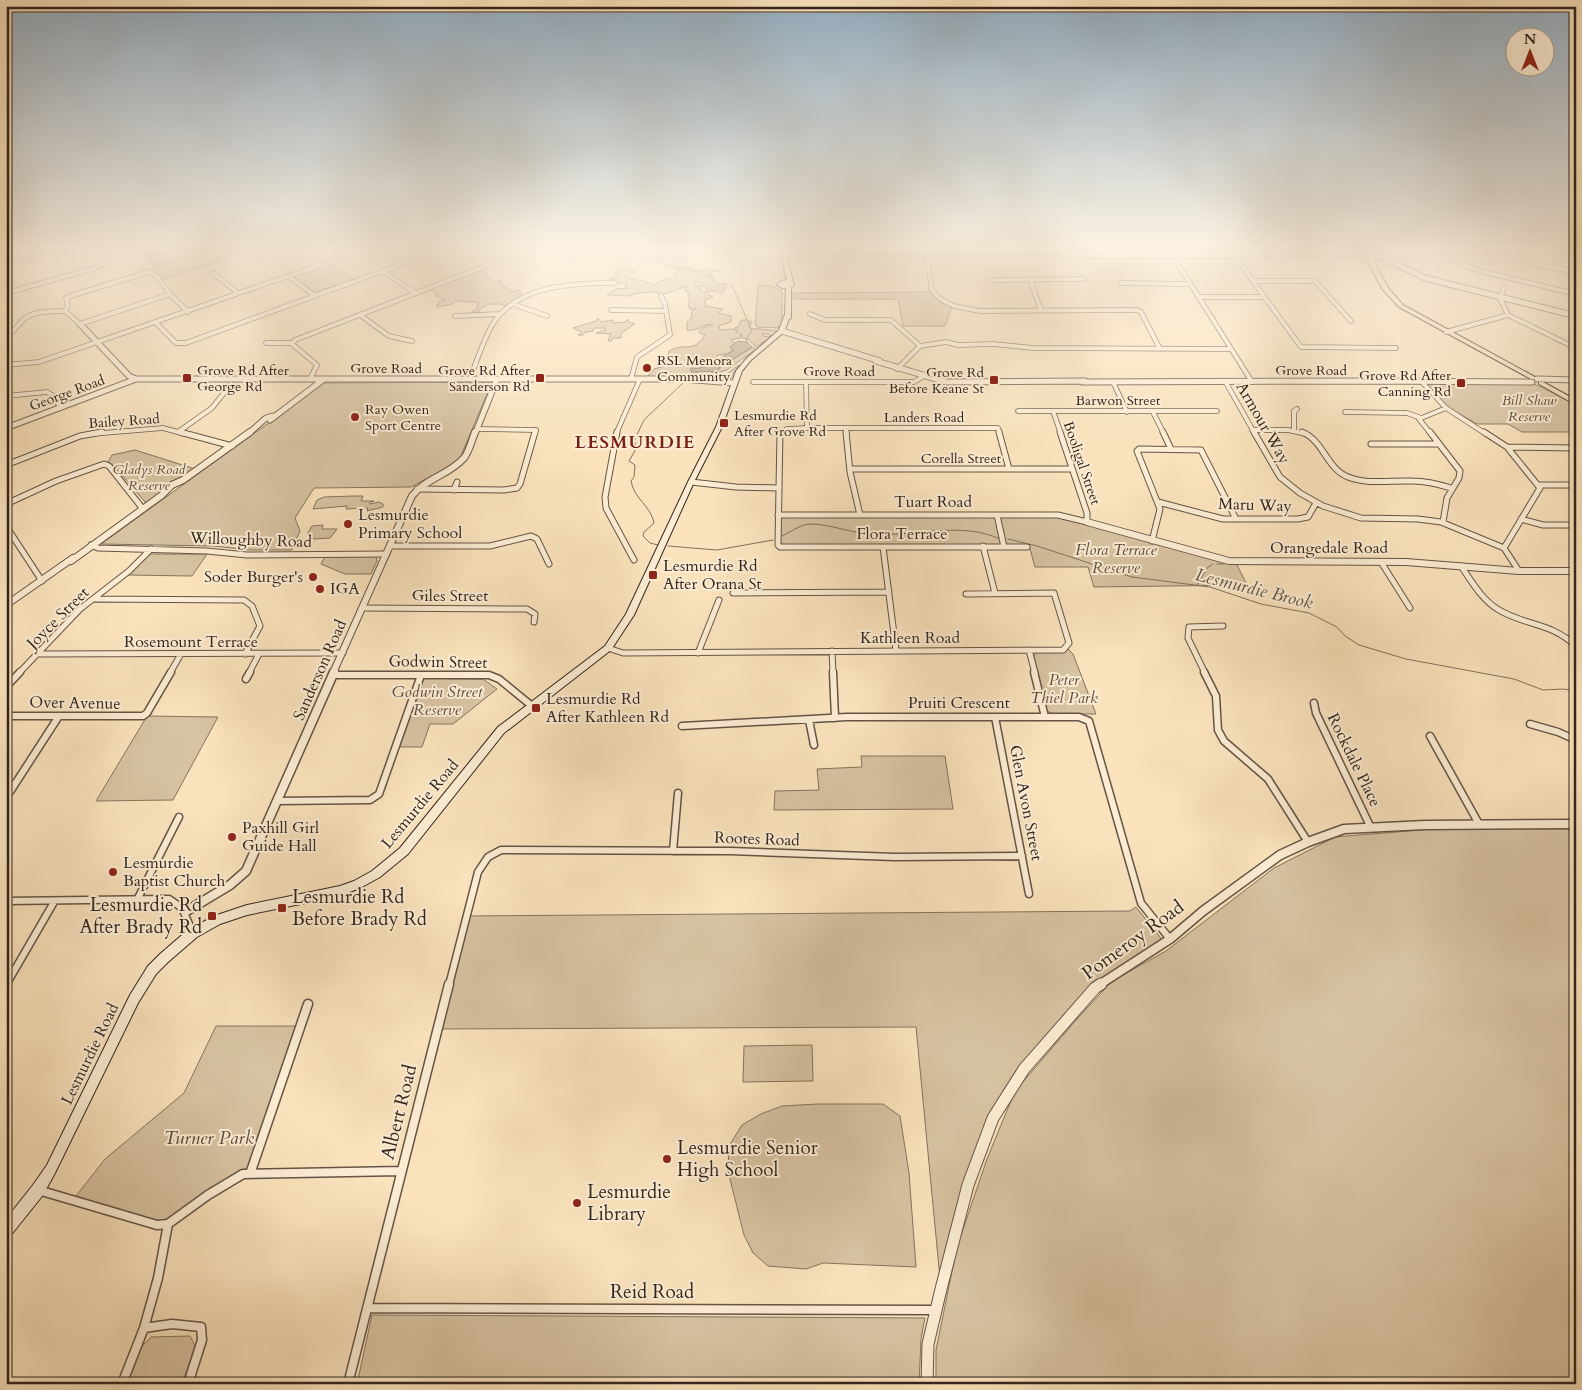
<svg xmlns="http://www.w3.org/2000/svg" width="1582" height="1390" viewBox="0 0 1582 1390" font-family="Cardo,serif">
	<style>
		.green { fill: #d7c2a1; stroke: #84745f }
		.water { fill: #b5a286; stroke: #81705c }
		.lines { fill: none; stroke-linecap: round; stroke-linejoin: round }
		.stream { stroke: #81705c; stroke-width: 1 }
		.minor-far3-casing { stroke: #645445; stroke-width: 5.5 }
		.minor-far2-casing { stroke: #645445; stroke-width: 7 }
		.minor-far1-casing { stroke: #645445; stroke-width: 9 }
		.minor-casing { stroke: #645445; stroke-width: 11 }
		.tertiary-far3-casing { stroke: #645445; stroke-width: 7 }
		.tertiary-far2-casing { stroke: #645445; stroke-width: 8 }
		.tertiary-far1-casing { stroke: #645445; stroke-width: 11 }
		.tertiary-casing { stroke: #645445; stroke-width: 13 }
		.secondary-casing { stroke: #32251d; stroke-width: 2 }
		.primary-casing { stroke: #32251d; stroke-width: 2 }
		.minor-far3 { stroke: #fbecd3; stroke-width: 4 }
		.minor-far2 { stroke: #fbecd3; stroke-width: 5 }
		.minor-far1 { stroke: #fbecd3; stroke-width: 6 }
		.minor { stroke: #fbecd3; stroke-width: 8 }
		.tertiary-far3 { stroke: #fbecd3; stroke-width: 5 }
		.tertiary-far2 { stroke: #fbecd3; stroke-width: 6 }
		.tertiary-far1 { stroke: #fbecd3; stroke-width: 8 }
		.tertiary { stroke: #fbecd3; stroke-width: 11 }
		.secondary { fill: #fbecd3; fill-rule: evenodd }
		.primary { fill: #f9e2bc; fill-rule: evenodd }
		.poi-dot { fill: #8f2418; stroke: #fbecd3; stroke-width: 2 }
		.labels { text-anchor: middle; dominant-baseline: central; stroke-width: 4; stroke-linejoin: round; paint-order: stroke }
		.far-poi-label { font-size: 14px; fill: #32251d; stroke: #fbecd3; text-anchor: start }
		.far-street-label { font-size: 14px; fill: #32251d; stroke: #fbecd3 }
		.far-park-label { font-size: 14px; font-style: italic; fill: #5b4c3e; stroke: #fbecd3 }
		.street-label { font-size: 16px; fill: #32251d; stroke: #fbecd3 }
		.poi-label { font-size: 16px; fill: #32251d; stroke: #fbecd3; text-anchor: start }
		.park-label { font-size: 16px; font-style: italic; fill: #5b4c3e; stroke: #fbecd3 }
		.far-district-label { font-size: 18px; font-weight: bold; letter-spacing: 1px; fill: #7a1f14; stroke: #fbecd3 }
		.water-label { font-size: 18px; font-style: italic; fill: #605142; stroke: #fbecd3 }
		.near-poi-label { font-size: 19px; fill: #32251d; stroke: #fbecd3; text-anchor: start }
		.near-street-label { font-size: 19px; fill: #32251d; stroke: #fbecd3 }
		.near-park-label { font-size: 19px; font-style: italic; fill: #5b4c3e; stroke: #fbecd3 }
	</style>
	<rect width="100%" height="100%" fill="#f9e2bc"/>
	<filter id="stains"><feTurbulence type="fractalNoise" baseFrequency=".004" numOctaves="4"/><feColorMatrix values="0 0 0 0 .2 0 0 0 0 .09 0 0 0 0 .02 0 0 0 .5 -.17"/></filter>
	<radialGradient id="worn" r=".72"><stop offset=".6" stop-color="#630" stop-opacity="0"/><stop offset="1" stop-color="#630" stop-opacity=".3"/></radialGradient>
	<!-- green -->
	<path class="green" d="M6 249H70L34 259 6 260Z
		M142 249H256L161 280Z
		M621 249H684L687 251 685 265 694 268 681 269 667 267 663 262C653 262 647 258 637 257 631 256 628 260 622 260L619 256 623 253Z
		M329 263 355 280 314 292 293 277Z
		M620 266 633 270 634 272 625 277 651 283 652 286 658 282 674 277V274L679 270H720L711 272 713 276 707 275 718 284H727L722 295 717 291 705 292 707 289 696 281 695 282 696 286H700L701 291 713 297 705 300V306L723 309 718 313 731 316V322L719 326 720 330 735 329 737 333 738 330 735 328 739 326 741 320H747L752 322 749 328 778 331 773 336 763 333V336L771 337 756 347 748 339 742 338V334L740 333 741 338 731 340 735 343 730 348 734 350 727 354 718 355C712 363 702 371 691 368L690 370 692 372C682 382 659 384 646 378L654 369 665 366 669 351C685 342 694 354 705 335L699 333V331L708 325H713C703 323 698 332 687 330V322L692 317 691 313 696 308 691 310 688 306 690 298 688 296 689 292 685 291 687 286 662 295 658 294V292L638 293 628 296 607 295 616 289 628 288 625 286 627 283 618 284 617 279 609 280 619 273 615 272Z
		M477 270 488 273 485 275 496 282 501 281 502 285 513 292 519 290 523 296 513 304 506 305V306L501 304H487L485 307 481 308 478 313 474 314 472 312 477 309 478 302 454 301 453 304 437 307 436 305 439 304 437 302 445 300 435 296 438 295 429 289Z
		M758 285 773 286 782 291V323L778 328 757 327 755 325Z
		M932 292 939 300 952 306 945 326H903L898 299H793V293Z
		M598 318 601 322 613 320V323L625 322 628 319 629 322 635 324 621 333V338H614L610 342 608 340 611 334 596 333 606 330 605 328H594L593 331 585 332 583 335H578L582 332 573 328 596 321Z
		M753 347 755 350 727 370 719 372 720 375 715 378 724 376 739 365 731 378 724 382 692 378 693 374 702 370 717 373 719 368Z
		M492 382 461 456 452 465 411 487 314 488 295 518 300 531 292 550H250L213 546 101 544 324 383Z
		M1429 383 1533 384 1539 386 1576 405V432H1522L1508 424H1477L1446 406 1427 385Z
		M135 450 195 469 148 502H145L114 466 108 462 112 455Z
		M353 496H363L361 501H374L370 502V504L379 502 383 504V507L367 511 368 508 346 509 347 506 313 509 317 500 324 497Z
		M778 515H1058L1235 561 1247 585 1094 587 1088 567H1035L1030 549 1027 547 778 545Z
		M323 525 322 529H337L330 538 314 539 307 534 312 526Z
		M146 554H207L192 576 128 575Z
		M376 556 377 561 371 574H345L321 564 325 557Z
		M1068 649 1073 654 1096 714H1053L1047 711 1034 656 1037 652Z
		M418 678 483 679 497 689 453 724H430L422 747H393Z
		M147 716 218 717 173 800 96 801Z
		M861 756H945L953 809 774 810 775 791 819 790 817 769 862 767Z
		M1445 828 1576 829V1384H936V1350L957 1247 987 1159 1015 1091 1077 1019 1112 981 1166 951 1274 868 1335 837Z
		M1136 907 1164 942 1095 988 1024 1069 993 1118 941 1289 916 1027 437 1029 466 916 1130 911Z
		M216 1026H300L250 1174 168 1224 73 1200 105 1159 184 1093Z
		M812 1045 813 1081 743 1082 744 1046Z
		M818 1104H883L900 1116 909 1173 916 1267 823 1263 806 1269 768 1266 753 1253 744 1235 728 1171 729 1146 742 1125 761 1114 782 1106Z
		M372 1315 925 1318 921 1339 919 1384H357Z
		M190 1336 195 1346 182 1384H127L141 1347 151 1337Z"/>
	<!-- water -->
	<path class="water" d="M738 341 747 342 752 347 719 368 717 372C708 370 696 373 691 371L693 368C702 372 725 355 734 350L730 347Z"/>
	<g class="lines">
		<!-- stream -->
		<path class="stream" d="M637 249 667 264 685 268
			M690 270 707 274 714 279
			M731 283 752 331 747 338V342
			M689 377 694 372
			M782 536C790 532 802 524 810 524 829 524 849 532 867 534 911 538 959 520 1000 539
			M1008 539 1037 546 1132 577 1210 587 1261 604 1309 613 1337 627 1345 636 1359 645 1406 659 1514 679 1543 690 1563 689 1576 691
			M658 545 650 543 643 536 644 532 654 523C651 506 634 499 631 481L634 477 635 465 629 461 637 447 634 441 644 420 684 382
			M668 546 717 550 773 540
			M1217 564H1224
			M1197 585 1207 568 1213 564"/>
		<!-- minor-far3 casing -->
		<g class="minor-far3-casing">
			<path id="minor-far3" d="M293 249 318 266
				M1302 249 1308 255
				M1428 249 1476 270 1576 294
				M1492 249 1530 263 1576 272
				M1542 249 1576 254
				M926 252 932 290 940 299 954 306 980 311 1137 310 1141 312 1160 349
				M1234 255 1301 347 1396 348
				M257 260 291 249
				M6 261 34 260 73 249
				M1178 264 1252 382
				M382 271 416 293
				M213 273 238 293
				M288 276 314 295
				M994 280 1084 279
				M1030 280 1041 310
				M1253 281H1315L1351 321
				M1120 283 1189 284
				M1504 287 1500 298 1508 315
				M6 293 92 269 104 263 117 249
				M1198 297H1264
				M513 304 547 316
				M611 310 666 311
				M65 311 68 305 66 298 70 296 149 272 157 276 170 294 188 312
				M65 311 80 324 170 294
				M810 314 825 320H891L920 346
				M360 315 389 336 412 341
				M455 316 500 314
				M156 323 176 343H186L443 249
				M1446 332 1508 315 1576 348
				M6 336C14 332 17 326 23 320 34 310 51 312 65 311
				M266 343H292
				M6 365 39 362 367 249
				M897 369 920 346 946 342 958 345 993 344 1033 348 1230 349
				M310 379 317 365 292 344 295 340 514 255C535 249 552 252 573 257
				M470 379C477 360 483 340 494 322 519 285 574 283 614 283
				M631 379 637 357 670 335 665 304 661 296
				M1225 381 1255 434
				M1421 381 1446 408 1486 434
				M753 382H914L924 376
				M1113 382 1127 412
				M6 396 47 392 52 395 61 408
				M1018 411H1217
				M1053 411 1061 434
				M1153 412 1164 434
				M1345 412 1407 413 1421 418
				M807 428H998L1000 434
				M846 428 847 434
				M477 429 536 430 535 434
				M1252 430H1288L1306 434
				M1294 431V411L1297 409
				M178 432 212 408 231 384
				M91 434 163 428 185 434
				M616 434 640 379
				M780 434 787 429 807 428 806 382
				M1431 434 1419 419 1446 408"/>
		</g>
		<!-- minor-far2 casing -->
		<g class="minor-far2-casing">
			<path id="minor-far2" d="M180 432 232 446
				M617 432 605 497 606 508 634 560
				M780 432 778 545 780 547H1027
				M846 432 850 472 860 515
				M999 432 1009 469
				M1163 432 1171 449
				M1254 432 1280 477 1300 493 1323 506 1361 518 1418 519 1441 522 1504 548
				M1302 432C1324 441 1326 468 1348 477 1368 485 1392 480 1413 481 1427 481 1438 484 1451 488
				M1430 432 1460 471 1459 478 1447 498 1443 522
				M1484 432 1507 447 1540 488 1504 548 1519 571
				M1371 444H1439
				M1507 447 1576 448
				M6 465 80 436 102 432
				M850 469H1072
				M691 482 736 487 778 488
				M1539 485H1576
				M417 489 504 490 517 488 520 484 535 432
				M454 490 457 482
				M1158 502 1223 519H1298L1308 517 1316 503
				M6 504 56 481 104 464 109 466 143 509
				M778 515H1058L1087 522V513L1060 432
				M997 515 1004 547
				M1521 519 1543 525H1576
				M6 526 42 581
				M1152 541 1160 509 1137 451 1139 449 1201 450 1236 519
				M91 545 98 548 207 551 247 555 387 554
				M390 546H490L531 536 537 539 549 564
				M983 546 995 593
				M883 547 896 650
				M1381 562 1410 608
				M1461 566C1472 582 1482 600 1499 610 1526 626 1550 622 1576 646
				M733 593 889 592
				M94 599 244 600 252 606 260 626 245 654
				M363 608 527 609 535 614 534 622
				M608 648 623 653 1063 650 1069 643 1054 593 966 594
				M1029 650 1035 673
				M832 651 833 673
				M698 653 719 600
				M39 654 343 653
				M19 673 80 609 129 571 151 549
				M170 673 181 654
				M249 673 259 654
				M1205 673 1188 638 1189 627 1223 626"/>
		</g>
		<!-- minor-far1 casing -->
		<g class="minor-far1-casing">
			<path id="minor-far1" d="M833 672 835 718
				M1034 672 1045 717
				M1204 672 1216 696 1218 730 1224 741 1268 779 1308 842
				M333 675H489L499 679 532 706
				M246 679 250 672
				M6 687 20 672
				M1314 703 1316 713 1371 828
				M6 716H143L147 713 171 672
				M995 717 1029 894
				M809 720 814 745
				M1530 724 1558 732 1576 740
				M682 726 847 717H1079L1089 721 1141 903 1170 939
				M1430 736 1479 824
				M6 798 59 716
				M277 801 370 800 379 794 421 675
				M673 851 678 793
				M138 898 179 817
				M6 901 169 899 182 908 193 933
				M6 985 54 902
				M449 985 478 872 488 857 501 850 730 851 895 857 1022 856"/>
		</g>
		<!-- minor casing -->
		<g class="minor-casing">
			<path id="minor" d="M250 1174 308 1004
				M38 1190 157 1225 168 1224 158 1278 144 1328 122 1384
				M168 1224 208 1195 243 1174 401 1171
				M367 1308 936 1310
				M144 1328 172 1324 201 1327 202 1340 188 1384
				M348 1384 449 984"/>
		</g>
		<!-- tertiary-far3 casing -->
		<g class="tertiary-far3-casing">
			<path id="tertiary-far3" d="M783 252H1056L1093 256 1369 255 1384 258 1425 278 1576 316
				M80 324 129 376 136 379H682L734 383
				M782 331 880 361
				M876 361 946 382 1085 381
				M1537 379 1576 380
				M1374 381 1532 382
				M1082 382 1378 381
				M270 420 324 379
				M6 428 136 379
				M248 434 266 418 273 416
				M475 434 497 379"/>
		</g>
		<!-- tertiary-far2 casing -->
		<g class="tertiary-far2-casing">
			<path id="tertiary-far2" d="M1087 522 1229 561 1406 562 1519 571H1576
				M71 561 162 495 172 485 183 480 250 432
				M6 605 73 558
				M333 673 412 496C426 478 449 475 464 458 469 452 472 440 475 432"/>
		</g>
		<!-- tertiary-far1 casing -->
		<g class="tertiary-far1-casing">
			<path id="tertiary-far1" d="M185 912 230 885 246 871 334 672
				M1099 985 1170 939 1203 911 1280 855 1308 842 1344 829 1425 825 1576 824"/>
		</g>
		<!-- tertiary casing -->
		<g class="tertiary-casing">
			<path id="tertiary" d="M927 1384 928 1344 941 1289 968 1185 993 1118 1024 1069 1095 988 1101 984"/>
		</g>
		<!-- secondary casing -->
		<g class="secondary-casing">
			<path id="secondary" d="M780 249H785L794 285 791 287V318L789 319 784 332 751 360 742 371 722 427 694 482 634 615 611 650 504 733 408 854 380 877 362 887 340 896 247 915 220 924 197 937 168 962 156 974 138 1003 55 1173 43 1195 11 1235 6 1236V1219L33 1185 47 1165 130 995 148 966 160 954 189 929 217 915 247 905 340 886 354 881 372 871 400 848 498 727 605 646 626 614 688 482 716 427 736 371 747 358 779 330 785 314 786 288H782L777 285 780 281 787 280Z"/>
		</g>
		<!-- primary casing -->
		<g class="primary-casing">
			<path id="primary" d="M1361 249H1367L1389 289 1403 305 1535 377V379H1531L1399 307 1383 290Z
				M1539 382H1543L1576 400V405L1539 384Z"/>
		</g>
		<!-- minor-far3 -->
		<use href="#minor-far3" class="minor-far3"/>
		<!-- minor-far2 -->
		<use href="#minor-far2" class="minor-far2"/>
		<!-- minor-far1 -->
		<use href="#minor-far1" class="minor-far1"/>
		<!-- minor -->
		<use href="#minor" class="minor"/>
		<!-- tertiary-far3 -->
		<use href="#tertiary-far3" class="tertiary-far3"/>
		<!-- tertiary-far2 -->
		<use href="#tertiary-far2" class="tertiary-far2"/>
		<!-- tertiary-far1 -->
		<use href="#tertiary-far1" class="tertiary-far1"/>
		<!-- tertiary -->
		<use href="#tertiary" class="tertiary"/>
		<!-- secondary -->
		<use href="#secondary" class="secondary"/>
		<!-- primary -->
		<use href="#primary" class="primary"/>
	</g>
	<!-- sky -->
	<linearGradient id="sky" x2="0" y2="1"><stop stop-color="#93adc1"/><stop offset="0.56" stop-color="#fcf2e1"/><stop offset="1" stop-color="#fcf2e1" stop-opacity="0"/></linearGradient>
	<rect width="1582" height="443" fill="url(#sky)"/>
	<!-- markers -->
	<g class="poi-dot">
		<circle cx="647" cy="368" r="5"/>
		<rect x="182" y="373" width="10" height="10" rx="2.5"/>
		<rect x="535" y="373" width="10" height="10" rx="2.5"/>
		<rect x="989" y="375" width="10" height="10" rx="2.5"/>
		<rect x="1456" y="378" width="10" height="10" rx="2.5"/>
		<circle cx="355" cy="417" r="5"/>
		<rect x="719" y="418" width="10" height="10" rx="2.5"/>
		<circle cx="348" cy="524" r="5"/>
		<rect x="648" y="570" width="10" height="10" rx="2.5"/>
		<circle cx="313" cy="577" r="5"/>
		<circle cx="320" cy="589" r="5"/>
		<rect x="531" y="703" width="10" height="10" rx="2.5"/>
		<circle cx="232" cy="837" r="5"/>
		<circle cx="113" cy="872" r="5"/>
		<rect x="277" y="903" width="10" height="10" rx="2.5"/>
		<rect x="207" y="911" width="10" height="10" rx="2.5"/>
		<circle cx="667" cy="1159" r="5"/>
		<circle cx="577" cy="1203" r="5"/>
	</g>
	<g class="labels">
		<!-- far-poi labels -->
		<g class="far-poi-label">
			<text x="657" y="360">RSL Menora<tspan x="657" dy="16">Community</tspan></text>
			<text x="197" y="370">Grove Rd After<tspan x="197" dy="16">George Rd</tspan></text>
			<text x="530" y="370" text-anchor="end">Grove Rd After<tspan x="530" dy="16">Sanderson Rd</tspan></text>
			<text x="984" y="372" text-anchor="end">Grove Rd<tspan x="984" dy="16">Before Keane St</tspan></text>
			<text x="1451" y="375" text-anchor="end">Grove Rd After<tspan x="1451" dy="16">Canning Rd</tspan></text>
			<text x="365" y="409">Ray Owen<tspan x="365" dy="16">Sport Centre</tspan></text>
			<text x="734" y="415">Lesmurdie Rd<tspan x="734" dy="16">After Grove Rd</tspan></text>
		</g>
		<!-- far-street labels -->
		<g class="far-street-label">
			<text x="386" y="368">Grove Road</text>
			<text x="1311" y="370">Grove Road</text>
			<text x="839" y="371">Grove Road</text>
			<text transform="translate(67 393) rotate(-20)">George Road</text>
			<text x="1118" y="400">Barwon Street</text>
			<text x="924" y="417">Landers Road</text>
			<text transform="translate(124 421) rotate(-4)">Bailey Road</text>
			<text x="961" y="458">Corella Street</text>
			<text transform="translate(1082 463) rotate(71)">Booligal Street</text>
		</g>
		<!-- far-park labels -->
		<g class="far-park-label">
			<text x="1529" y="400">Bill Shaw<tspan x="1529" dy="16">Reserve</tspan></text>
			<text x="149" y="469">Gladys Road<tspan x="149" dy="16">Reserve</tspan></text>
		</g>
		<!-- street labels -->
		<g class="street-label">
			<text transform="translate(1263 423) rotate(60)">Armour Way</text>
			<text x="933" y="502">Tuart Road</text>
			<text transform="translate(1255 505) rotate(2)">Maru Way</text>
			<text x="902" y="534">Flora Terrace</text>
			<text transform="translate(251 540) rotate(2)">Willoughby Road</text>
			<text x="1329" y="548">Orangedale Road</text>
			<text x="450" y="596">Giles Street</text>
			<text transform="translate(58 618) rotate(-45)">Joyce Street</text>
			<text x="910" y="638">Kathleen Road</text>
			<text x="191" y="642">Rosemount Terrace</text>
			<text transform="translate(438 662) rotate(1)">Godwin Street</text>
			<text transform="translate(320 670) rotate(-66)">Sanderson Road</text>
			<text transform="translate(75 703) rotate(1)">Over Avenue</text>
			<text x="959" y="703">Pruiti Crescent</text>
			<text transform="translate(1354 760) rotate(64)">Rockdale Place</text>
			<text transform="translate(1026 803) rotate(79)">Glen Avon Street</text>
			<text transform="translate(420 804) rotate(-50)">Lesmurdie Road</text>
			<text transform="translate(757 839) rotate(2)">Rootes Road</text>
			<text transform="translate(90 1054) rotate(-64)">Lesmurdie Road</text>
		</g>
		<!-- poi labels -->
		<g class="poi-label">
			<text x="358" y="515">Lesmurdie<tspan x="358" dy="18">Primary School</tspan></text>
			<text x="663" y="566">Lesmurdie Rd<tspan x="663" dy="18">After Orana St</tspan></text>
			<text x="303" y="577" text-anchor="end">Soder Burger's</text>
			<text x="330" y="589">IGA</text>
			<text x="546" y="699">Lesmurdie Rd<tspan x="546" dy="18">After Kathleen Rd</tspan></text>
			<text x="242" y="828">Paxhill Girl<tspan x="242" dy="18">Guide Hall</tspan></text>
			<text x="123" y="863">Lesmurdie<tspan x="123" dy="18">Baptist Church</tspan></text>
		</g>
		<!-- park labels -->
		<g class="park-label">
			<text x="1116" y="550">Flora Terrace<tspan x="1116" dy="18">Reserve</tspan></text>
			<text x="1064" y="680">Peter<tspan x="1064" dy="18">Thiel Park</tspan></text>
			<text x="437" y="692">Godwin Street<tspan x="437" dy="18">Reserve</tspan></text>
		</g>
		<!-- far-district labels -->
		<g class="far-district-label">
			<text x="635" y="442">LESMURDIE</text>
		</g>
		<!-- water labels -->
		<g class="water-label">
			<text transform="translate(1254 589) rotate(14)">Lesmurdie Brook</text>
		</g>
		<!-- near-poi labels -->
		<g class="near-poi-label">
			<text x="292" y="897">Lesmurdie Rd<tspan x="292" dy="22">Before Brady Rd</tspan></text>
			<text x="202" y="905" text-anchor="end">Lesmurdie Rd<tspan x="202" dy="22">After Brady Rd</tspan></text>
			<text x="677" y="1148">Lesmurdie Senior<tspan x="677" dy="22">High School</tspan></text>
			<text x="587" y="1192">Lesmurdie<tspan x="587" dy="22">Library</tspan></text>
		</g>
		<!-- near-street labels -->
		<g class="near-street-label">
			<text transform="translate(1133 940) rotate(-36)">Pomeroy Road</text>
			<text transform="translate(399 1112) rotate(-76)">Albert Road</text>
			<text x="652" y="1292">Reid Road</text>
		</g>
		<!-- near-park labels -->
		<g class="near-park-label">
			<text x="209" y="1138">Turner Park</text>
		</g>
	</g>
	<!-- margin -->
	<rect width="1582" height="1390" fill="none" stroke="#f9e2bc" stroke-width="25"/>
	<rect x="8" y="8" width="1567" height="1375" fill="none" stroke="#32251d" stroke-width="2.5"/>
	<rect x="12" y="12" width="1557" height="1365" fill="none" stroke="#32251d"/>
	<!-- north arrow -->
	<g transform="translate(1530 52)"><circle r="24" fill="#fbecd3" stroke="#ab9c8a"/>
	<path d="M0-4L9 19L0 12L-9 19Z" fill="#8f2418"/>
	<text y="-8" font-size="14" font-weight="bold" text-anchor="middle" fill="#32251d">N</text>
	</g>
	<rect width="100%" height="100%" filter="url(#stains)"/>
	<rect width="100%" height="100%" fill="url(#worn)"/>
</svg>
